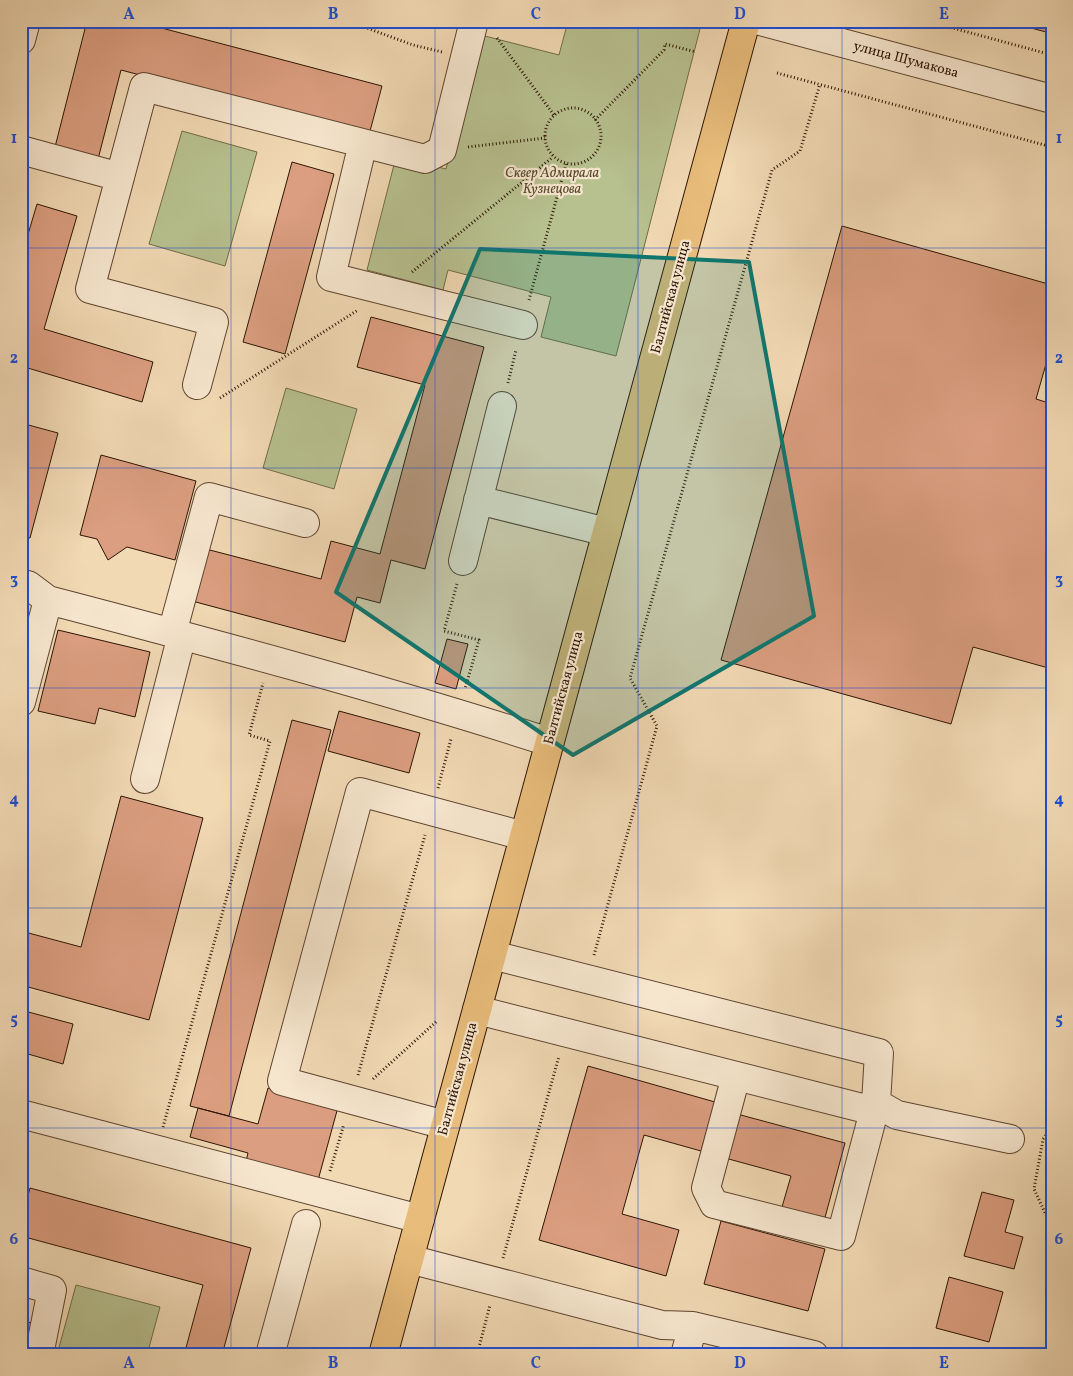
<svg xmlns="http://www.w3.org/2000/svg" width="1073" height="1376" viewBox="0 0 1073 1376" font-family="Vollkorn,serif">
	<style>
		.green { fill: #b7c08f; stroke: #726a49 }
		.building { fill: #db9e80; stroke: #2e1403 }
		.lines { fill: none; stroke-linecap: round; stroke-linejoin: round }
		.minor-casing { stroke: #5f452f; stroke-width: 30 }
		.major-casing { stroke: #2e1403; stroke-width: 30 }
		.path { stroke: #2e1403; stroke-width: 3; stroke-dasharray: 1 2.5; stroke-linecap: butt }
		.minor { stroke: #f6e6ce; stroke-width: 28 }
		.major { stroke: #e8bc7a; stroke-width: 28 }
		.marked { fill: #0f766e; fill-opacity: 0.2; stroke: #0f766e; stroke-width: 4; stroke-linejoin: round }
		.grid { fill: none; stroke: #1d4ed8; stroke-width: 1; stroke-opacity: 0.55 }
		.labels { text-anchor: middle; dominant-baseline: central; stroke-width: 4.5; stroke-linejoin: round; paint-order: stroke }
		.street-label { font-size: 14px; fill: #2e1403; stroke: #f6e6ce }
		.park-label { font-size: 14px; font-style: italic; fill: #57482d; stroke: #f6e6ce }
		.neatline { fill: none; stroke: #1d4ed8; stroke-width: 2 }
		.grid-label { font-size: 16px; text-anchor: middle; font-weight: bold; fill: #1d4ed8 }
	</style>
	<rect width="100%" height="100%" fill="#f1d9b4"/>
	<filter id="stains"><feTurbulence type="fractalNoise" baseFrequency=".004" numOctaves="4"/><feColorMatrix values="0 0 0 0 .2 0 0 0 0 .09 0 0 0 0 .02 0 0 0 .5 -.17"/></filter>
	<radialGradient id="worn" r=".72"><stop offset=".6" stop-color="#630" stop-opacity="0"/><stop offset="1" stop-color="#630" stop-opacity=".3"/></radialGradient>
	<!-- green -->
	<path class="green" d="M568 21H686L701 25 616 356 541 337 551 297 448 270 443 290 367 270 396 157 446 169 481 35 559 55Z
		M182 131 257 152 225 266 149 244Z
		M286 388 357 409 334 489 263 468Z
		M76 1285 160 1307 147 1355H57Z"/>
	<!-- building -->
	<path class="building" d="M87 21H135L382 86 369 135 121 70 97 163 54 151Z
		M1005 21H1049L1046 32Z
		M292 162 334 174 285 354 243 342Z
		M37 204 77 216 44 329 153 362 142 402 21 366V258Z
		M842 226 1052 285V343L1036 399 1052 404V669L973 647 951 724 721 660Z
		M371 317 484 347 425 569 391 560 380 603 357 597 345 642 192 601 206 549 321 579 331 541 380 554 425 385 357 367Z
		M21 423 58 433 30 538 21 536Z
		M101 455 196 481 175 560 127 547 108 560 97 539 80 535Z
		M58 630 150 652 135 717 99 708 95 724 38 711Z
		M447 639 468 644 456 689 435 683Z
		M339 711 420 733 409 773 328 751Z
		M292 720 331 730 229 1116 190 1106Z
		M121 796 203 818 149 1020 21 985V931L81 947Z
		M21 1010 73 1024 63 1064 21 1052Z
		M588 1066 715 1102 701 1151 644 1135 622 1214 679 1230 666 1276 539 1240Z
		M268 1088 338 1107 317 1184 245 1165 248 1153 190 1137 198 1108 258 1124Z
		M737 1114 845 1143 823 1225 780 1214 791 1176 725 1158Z
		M30 1188 251 1248 222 1355H184L203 1285 21 1236V1221Z
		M982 1192 1014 1200 1005 1232 1023 1237 1014 1269 964 1256Z
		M721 1221 825 1249 808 1311 704 1284Z
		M949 1277 1003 1292 989 1342 936 1328Z
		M21 1320 35 1324 26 1355H21Z"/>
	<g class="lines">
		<!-- minor casing -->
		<g class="minor-casing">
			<path id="minor" d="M760 21 1052 99
				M21 40 26 21
				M363 143 331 277 523 325
				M21 150 120 177 144 87 425 159 442 150 474 21
				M120 177 90 289 214 322 197 385
				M478 500 607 532
				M463 561 502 406
				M21 584 28 585 48 600C216 644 384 689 549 742
				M172 633 209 497 305 523
				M21 702 48 600
				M145 779 182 635
				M492 955 879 1053 876 1103 897 1115 1010 1139
				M477 1010 874 1111 876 1103
				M736 1076 706 1188 714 1204 841 1236 874 1111
				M21 1114 420 1219
				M445 1125 282 1081 360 792 524 836
				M409 1259 662 1325 693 1326 814 1355
				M21 1281 52 1290 39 1355
				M270 1355 306 1224
				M685 1355 693 1326"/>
		</g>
		<!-- major casing -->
		<g class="major-casing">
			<path id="major" d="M383 1355 746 21"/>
		</g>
		<!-- path -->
		<path class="path" d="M348 21 413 45 442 52
			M927 21 1052 55
			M497 38 554 115
			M777 73 1052 147
			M545 136a28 28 0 1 1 56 0a28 28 0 1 1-56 0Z
			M595 120 664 50 665 44 696 52
			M468 147 545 138
			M412 272 553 157
			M529 300 566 164
			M508 383 516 350
			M220 398 358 310
			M457 584 444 631 479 640 465 689
			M438 788 451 739
			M594 955 657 726 630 678 772 170 800 151 820 84
			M358 1075 425 835
			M373 1079 437 1021
			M163 1127 270 741 249 735 263 683
			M1052 1127 1043 1139 1034 1189 1052 1228
			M21 1156 26 1140
			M330 1171 344 1124
			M503 1258 559 1056
			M477 1355 490 1305"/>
		<!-- minor -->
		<use href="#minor" class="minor"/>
		<!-- major -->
		<use href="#major" class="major"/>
	</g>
	<!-- marked area -->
	<path class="marked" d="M480 249 749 262 814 616 573 755 336 592Z"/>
	<!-- grid -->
	<path class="grid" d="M231 21V1355M435 21V1355M638 21V1355M842 21V1355M21 248H1052M21 468H1052M21 688H1052M21 908H1052M21 1128H1052"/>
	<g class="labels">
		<!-- street labels -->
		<g class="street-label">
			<text transform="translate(906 60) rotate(15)">улица Шумакова</text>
			<text transform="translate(671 297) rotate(-75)">Балтийская улица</text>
			<text transform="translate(564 688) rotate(-75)">Балтийская улица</text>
			<text transform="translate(458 1079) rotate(-75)">Балтийская улица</text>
		</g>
		<!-- park labels -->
		<g class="park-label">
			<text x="552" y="173">Сквер Адмирала<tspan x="552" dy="16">Кузнецова</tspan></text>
		</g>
	</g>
	<!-- margin -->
	<rect width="1073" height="1376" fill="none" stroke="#f1d9b4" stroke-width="55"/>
	<rect x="28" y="28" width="1018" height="1320" class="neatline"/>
	<g class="grid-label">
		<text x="129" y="19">A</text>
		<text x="333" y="19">B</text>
		<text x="536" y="19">C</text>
		<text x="740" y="19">D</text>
		<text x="944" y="19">E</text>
		<text x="14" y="143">1</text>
		<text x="1059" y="143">1</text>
		<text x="14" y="363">2</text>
		<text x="1059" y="363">2</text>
		<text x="14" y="584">3</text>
		<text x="1059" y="584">3</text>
		<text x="14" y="804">4</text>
		<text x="1059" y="804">4</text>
		<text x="14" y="1024">5</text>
		<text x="1059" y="1024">5</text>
		<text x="14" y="1244">6</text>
		<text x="1059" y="1244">6</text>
		<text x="129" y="1368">A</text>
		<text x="333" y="1368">B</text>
		<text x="536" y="1368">C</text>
		<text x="740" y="1368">D</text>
		<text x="944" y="1368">E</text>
	</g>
	<rect width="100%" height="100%" filter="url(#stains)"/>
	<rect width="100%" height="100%" fill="url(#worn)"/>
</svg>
